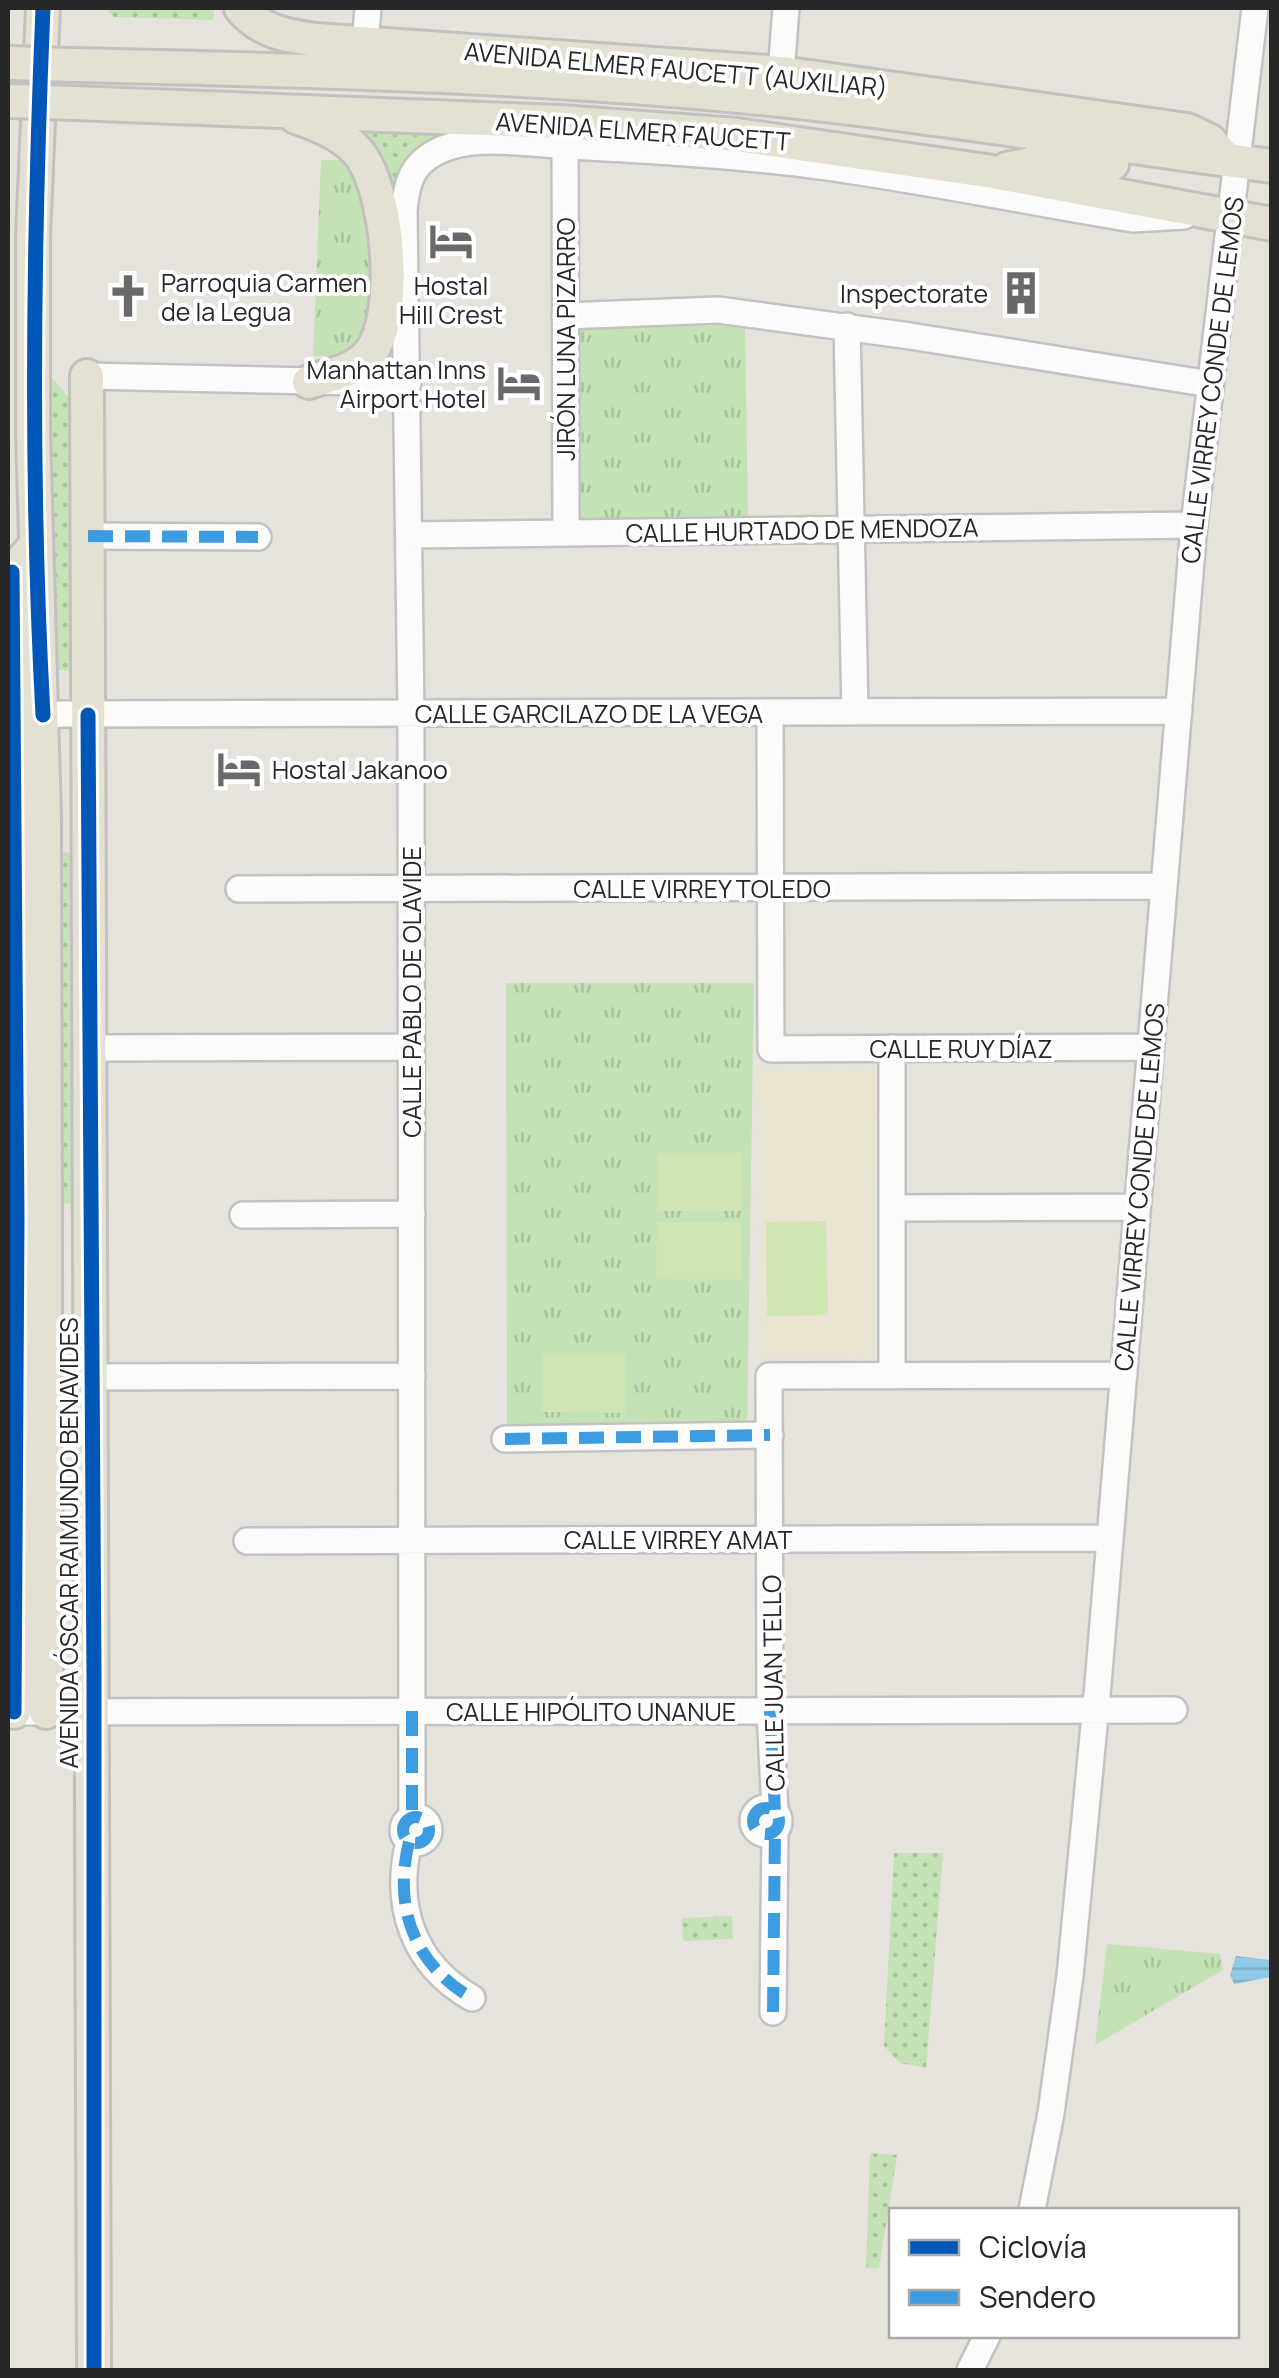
<svg xmlns="http://www.w3.org/2000/svg" width="1279" height="2378" viewBox="0 0 1279 2378" font-family="Manrope,sans-serif">
	<style>
		.education { fill: #e9e3d1 }
		.grass { fill: url(#grass-dots) }
		.park { fill: url(#park-tufts) }
		.pitch { fill: #cfe5b3 }
		.water { fill: url(#water-rules) }
		.lines { fill: none; stroke-linecap: round; stroke-linejoin: round }
		.minor-casing { stroke: #c3c2c2; stroke-width: 30 }
		.major-casing { stroke: #c3c1c0; stroke-width: 38 }
		.minor { stroke: #fbfbfa; stroke-width: 25 }
		.major { stroke: #e5e1d2; stroke-width: 32 }
		.major-bridge-casing { stroke: #c3c1c0; stroke-width: 38; stroke-linecap: butt }
		.major-bridge { stroke: #e5e1d2; stroke-width: 32 }
		.quiet { stroke: #3d9ce0; stroke-width: 12; stroke-dasharray: 25 12; stroke-linecap: butt }
		.cycleway-casing { stroke: #fff; stroke-width: 21 }
		.cycleway { stroke: #0057b8; stroke-width: 15 }
		.labels { text-anchor: middle; dominant-baseline: central; stroke-width: 8; stroke-linejoin: round; paint-order: stroke }
		.street-label { font-size: 25px; fill: #272727; stroke: #fff }
		.poi-label { font-size: 25px; fill: #272727; stroke: #fff; text-anchor: start }
	</style>
	<defs>
		<pattern id="grass-dots" width="8" height="8" patternUnits="userSpaceOnUse" patternTransform="scale(2.5)"><rect width="8" height="8" fill="#c5e1b6"/><path d="M2 2h.1M6 6h.1" fill="none" stroke="#a9c19c" stroke-width="1.8" stroke-linecap="round"/></pattern>
		<pattern id="park-tufts" width="24" height="20" patternUnits="userSpaceOnUse" patternTransform="scale(2.5)"><rect width="24" height="20" fill="#c5e1b6"/><path d="M3 7l-1-3M5 7V3M7 7l1-3M15 17l-1-3M17 17v-4M19 17l1-3" fill="none" stroke="#a9c19c"/></pattern>
		<pattern id="water-rules" width="6" height="5" patternUnits="userSpaceOnUse" patternTransform="scale(2.5)"><rect width="6" height="5" fill="#91cae7"/><path d="M0 2.5h6" fill="none" stroke="#7daec6"/></pattern>
	</defs>
	<rect width="100%" height="100%" fill="#e6e3dd"/>
	<!-- education -->
	<path class="education" d="M758 1069 875 1070 873 1357 761 1358Z"/>
	<!-- grass -->
	<path class="grass" d="M105 8H214L213 20 114 17Z
		M345 128 488 134 436 150 395 194 383 166Z
		M41 337 48 373 81 412 78 669 56 671Z
		M60 852 82 854 75 1204 63 1203 60 1191Z
		M894 1853H943L926 2068 900 2063 884 2046Z
		M732 1916 733 1939 683 1941 682 1918Z
		M870 2153 897 2155 879 2268H866Z"/>
	<!-- park -->
	<path class="park" d="M321 160H348L354 165C364 206 399 336 344 354 335 357 322 356 313 356Z
		M745 325 748 518 579 521 576 327Z
		M506 983H754L747 1429 507 1433Z
		M1107 1944 1220 1954 1223 1970 1095 2045Z"/>
	<!-- pitch -->
	<path class="pitch" d="M657 1153H742V1211H657Z
		M826 1221 828 1315 767 1316 766 1222Z
		M657 1222H741V1280L656 1279Z
		M542 1355H626V1413L541 1412Z"/>
	<!-- water -->
	<path class="water" d="M1236 1956 1271 1960V1977L1234 1984 1230 1975Z"/>
	<g class="lines">
		<!-- minor casing -->
		<g class="minor-casing">
			<path id="minor" d="M365 44 368 8
				M781 73 786 8
				M565 146 566 533
				M565 316 718 310 910 336 1210 384
				M847 326 855 712
				M87 376 408 383
				M410 535 1194 525
				M88 536 258 537
				M770 712 771 1049 1151 1047
				M26 723 43 715 63 714 1179 711
				M239 889 1164 886
				M90 1048 411 1047
				M892 1048V1376
				M892 1208 1137 1207
				M243 1215 412 1214
				M92 1377 412 1376
				M505 1439 770 1435
				M247 1541 1110 1538
				M27 1712 1174 1710
				M753 1821a13 13 0 1 1 26 0a13 13 0 1 1-26 0Z
				M775 1811 770 1711 769 1376 1124 1375
				M403 1830a13 13 0 1 1 26 0a13 13 0 1 1-26 0Z
				M412 1817 411 713 404 211C406 190 409 170 428 157 465 131 527 144 569 146 652 150 736 155 819 166 924 180 1028 202 1133 219L1184 216
				M409 1842C393 1907 414 1965 472 1998
				M773 2012 775 1830
				M1032 2210 1051 2113 1070 1976 1098 1684 1194 525 1255 8
				M970 2370 987 2336"/>
		</g>
		<!-- major casing -->
		<g class="major-casing">
			<path id="major" d="M43 8 33 236V432L44 817 46 1712
				M241 8C261 32 287 36 316 40L781 73 1187 130 1210 141 1224 157
				M73 65C295 70 518 75 739 96 917 113 1094 143 1272 166
				M74 103 560 122 737 135 993 172 1272 224
				M296 117C317 124 342 134 357 151 389 186 402 324 366 357 351 372 329 375 309 382
				M1007 169 1050 160 1112 164
				M87 376 94 2370
				M14 1712 17 1219 11 617 12 572 34 547"/>
		</g>
		<!-- minor -->
		<use href="#minor" class="minor"/>
		<!-- major -->
		<use href="#major" class="major"/>
		<!-- major-bridge casing -->
		<g class="major-bridge-casing">
			<path id="major-bridge" d="M8 63 73 65
				M8 101 74 103"/>
		</g>
		<!-- major-bridge -->
		<use href="#major-bridge" class="major-bridge"/>
		<!-- quiet -->
		<path class="quiet" d="M88 536 258 537
			M505 1439 770 1435
			M412 1711V1817
			M770 1711 775 1811
			M753 1821a13 13 0 1 1 26 0a13 13 0 1 1-26 0Z
			M403 1830a13 13 0 1 1 26 0a13 13 0 1 1-26 0Z
			M409 1842C393 1907 414 1965 472 1998
			M773 2012 775 1830"/>
		<!-- cycleway casing -->
		<g class="cycleway-casing">
			<path id="cycleway" d="M43 8C33 244 30 479 43 715
				M12 572 17 1219 14 1712
				M88 715 94 1678V2370"/>
		</g>
		<!-- cycleway -->
		<use href="#cycleway" class="cycleway"/>
	</g>
	<!-- icons -->
	<defs>
		<g id="hotel-bare" transform="scale(3.45)"><path d="M-6-4.5h1.5V1H6V5H4.5V3h-9V5H-6ZM-4 0a1.8 1.8 0 1 1 3.6 0ZM.5 0V-2.5h3Q6-2.5 6 0Z" fill="#6a6967" stroke="#fff" stroke-width="2.5" paint-order="stroke"/></g>
		<g id="building-bare" transform="scale(3.45)"><path d="M-4-6H4V6H1V3H-1V6H-4ZM-2.5-4.3h1.7v1.8h-1.7ZM.8-4.3h1.7v1.8H.8ZM-2.5-1h1.7V.8h-1.7ZM.8-1h1.7V.8H.8Z" fill="#6a6967" stroke="#fff" stroke-width="2.5" paint-order="stroke"/></g>
		<g id="church-bare" transform="scale(3.45)"><path d="M-1.2-6h2.4v3.5h3.3v2.4h-3.3V6h-2.4V-.1h-3.3v-2.4h3.3Z" fill="#6a6967" stroke="#fff" stroke-width="2.5" paint-order="stroke"/></g>
	</defs>
	<g fill-rule="evenodd">
		<use href="#hotel-bare" x="451" y="241"/>
		<use href="#building-bare" x="1021" y="293"/>
		<use href="#church-bare" x="128" y="296"/>
		<use href="#hotel-bare" x="519" y="383"/>
		<use href="#hotel-bare" x="239" y="769"/>
	</g>
	<g class="labels">
		<!-- street labels -->
		<g class="street-label">
			<text transform="translate(676 69) rotate(5)">AVENIDA ELMER FAUCETT (AUXILIAR)</text>
			<text transform="translate(643 131) rotate(4)">AVENIDA ELMER FAUCETT</text>
			<text transform="translate(565 339) rotate(-90)">JIRÓN LUNA PIZARRO</text>
			<text transform="translate(1212 380) rotate(-83)">CALLE VIRREY CONDE DE LEMOS</text>
			<text transform="translate(802 530) rotate(-1)">CALLE HURTADO DE MENDOZA</text>
			<text x="589" y="713">CALLE GARCILAZO DE LA VEGA</text>
			<text x="702" y="888">CALLE VIRREY TOLEDO</text>
			<text transform="translate(411 992) rotate(-90)">CALLE PABLO DE OLAVIDE</text>
			<text x="961" y="1048">CALLE RUY DÍAZ</text>
			<text transform="translate(1139 1187) rotate(-85)">CALLE VIRREY CONDE DE LEMOS</text>
			<text x="678" y="1539">CALLE VIRREY AMAT</text>
			<text transform="translate(68 1543) rotate(-90)">AVENIDA ÓSCAR RAIMUNDO BENAVIDES</text>
			<text transform="translate(773 1683) rotate(-91)">CALLE JUAN TELLO</text>
			<text x="591" y="1711">CALLE HIPÓLITO UNANUE</text>
		</g>
		<!-- poi labels -->
		<g class="poi-label">
			<text x="161" y="282">Parroquia Carmen<tspan x="161" dy="29">de la Legua</tspan></text>
			<text x="451" y="285" text-anchor="middle">Hostal<tspan x="451" dy="29">Hill Crest</tspan></text>
			<text x="988" y="293" text-anchor="end">Inspectorate</text>
			<text x="486" y="369" text-anchor="end">Manhattan Inns<tspan x="486" dy="29">Airport Hotel</tspan></text>
			<text x="272" y="769">Hostal Jakanoo</text>
		</g>
	</g>
	<!-- border -->
	<rect width="1279" height="2378" fill="none" stroke="#272727" stroke-width="20"/>
	<!-- legend -->
	<rect x="889" y="2208" width="350" height="130" fill="#ffffff" stroke="#a9a9a9" stroke-width="2.5"/>
	<rect x="909" y="2240" width="50" height="15" fill="#0057b8" stroke="#a9a9a9" stroke-width="2.5"/>
	<text x="979" y="2258" font-size="30" fill="#272727">Ciclovía</text>
	<rect x="909" y="2290" width="50" height="15" fill="#3d9ce0" stroke="#a9a9a9" stroke-width="2.5"/>
	<text x="979" y="2308" font-size="30" fill="#272727">Sendero</text>
</svg>
